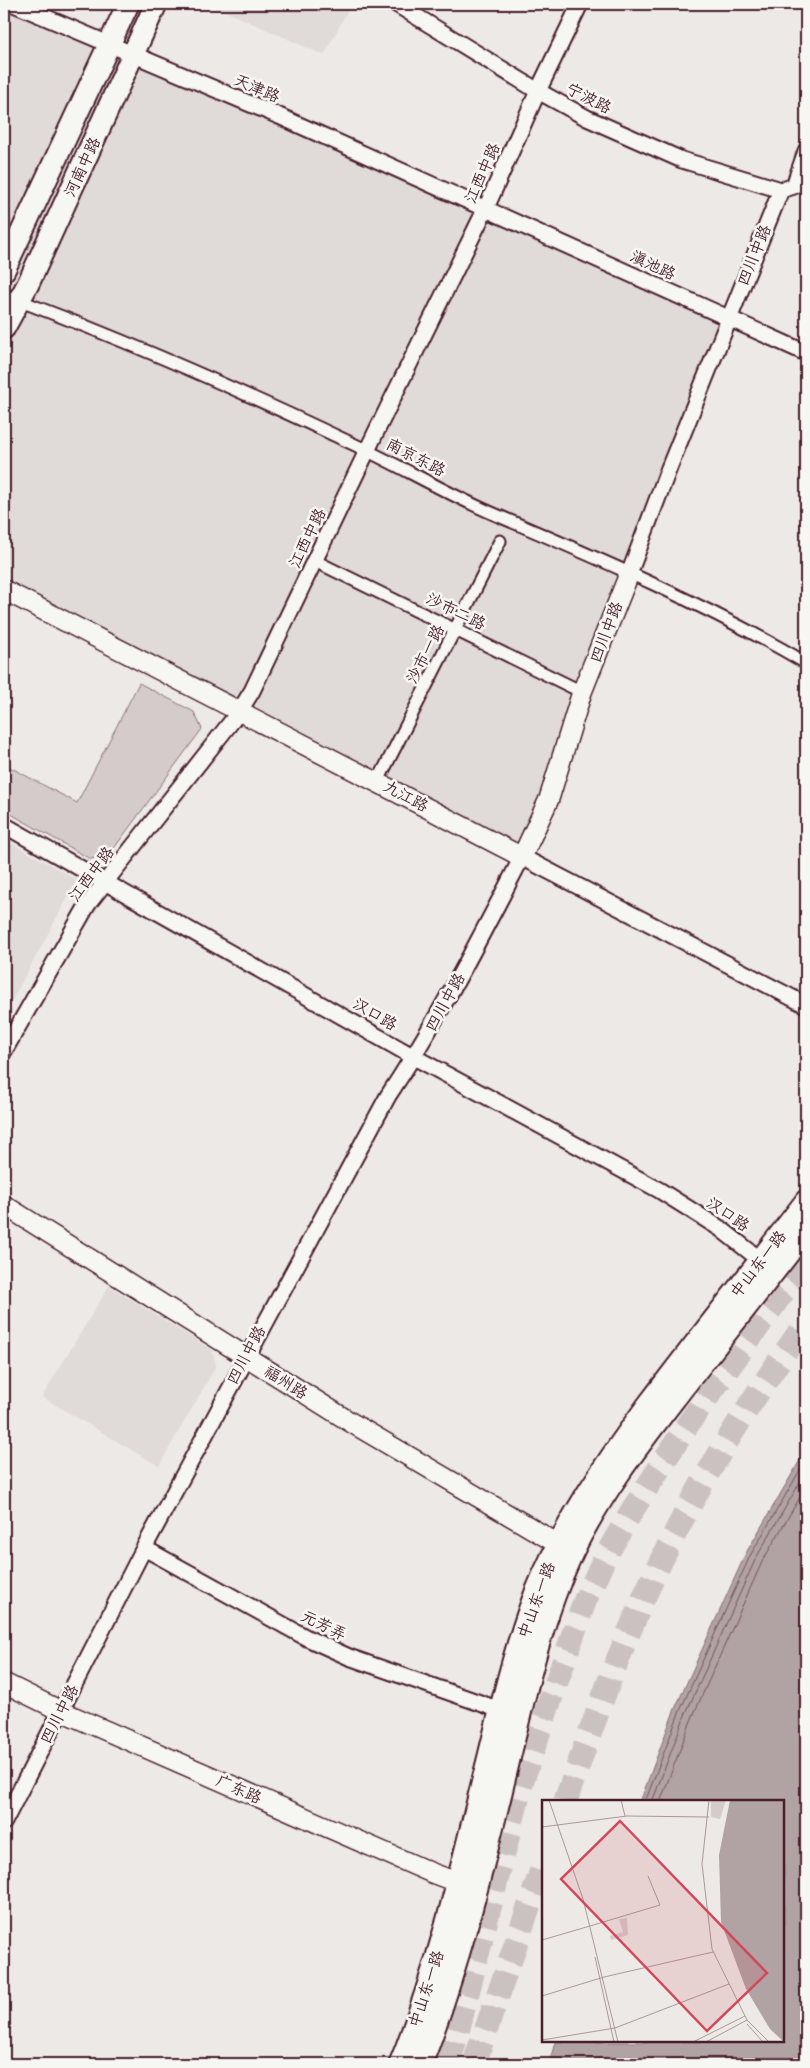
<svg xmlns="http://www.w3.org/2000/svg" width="810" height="2068" viewBox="0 0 810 2068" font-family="Itim,'LXGW WenKai TC',sans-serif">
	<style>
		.built { fill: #e0dad8 }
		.green { fill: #d4cbca; stroke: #8f757a }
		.water { fill: #b1a2a3; stroke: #886e73 }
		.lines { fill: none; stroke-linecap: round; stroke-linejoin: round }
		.shore { stroke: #73535b; stroke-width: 1 }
		.primary-tunnel { stroke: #ccc1c1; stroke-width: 24; stroke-dasharray: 24 12; stroke-linecap: butt }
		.pedestrian-casing { stroke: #4a1f2b; stroke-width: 15 }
		.minor-casing { stroke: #4a1f2b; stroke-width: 19 }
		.tertiary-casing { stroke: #4a1f2b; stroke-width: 22 }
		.secondary-casing { stroke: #4a1f2b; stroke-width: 25 }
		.pedestrian { stroke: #f6f6f2; stroke-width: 11 }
		.minor { stroke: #f6f6f2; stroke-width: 15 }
		.tertiary { stroke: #f6f6f2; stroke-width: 19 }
		.secondary { stroke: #f6f6f2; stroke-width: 21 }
		.labels { text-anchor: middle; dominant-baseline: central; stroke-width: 5; stroke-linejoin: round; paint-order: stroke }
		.street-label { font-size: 16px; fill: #4a1f2b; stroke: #f6f6f2 }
		.inset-road { fill: none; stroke: #ab989b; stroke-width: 1 }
		.view { fill: #d1495b; fill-opacity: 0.15; stroke: #d1495b; stroke-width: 2.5 }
		.inset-edge { fill: none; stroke: #4a1f2b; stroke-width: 2.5 }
	</style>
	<rect width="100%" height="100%" fill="#ece9e6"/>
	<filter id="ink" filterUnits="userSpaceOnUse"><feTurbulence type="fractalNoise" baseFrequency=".02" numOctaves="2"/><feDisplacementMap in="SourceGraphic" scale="10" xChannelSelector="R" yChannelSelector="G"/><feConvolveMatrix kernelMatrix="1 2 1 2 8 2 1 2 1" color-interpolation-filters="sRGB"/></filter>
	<g filter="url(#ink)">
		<!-- built -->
		<path class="built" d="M4 4H14L729 319 522 857 4 591Z
			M217 4H351L324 55 216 7Z
			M4 839 77 880 4 1015Z
			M109 1286 212 1350 216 1366 159 1466 42 1397Z"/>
		<!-- green -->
		<path class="green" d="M139 683 194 712 202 729 109 855 90 859 4 810V764L77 803Z"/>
		<!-- water -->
		<path class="water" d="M806 1450V2064H549L555 2042H784V1802H640L674 1711 746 1553Z"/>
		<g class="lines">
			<!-- shore -->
			<path class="shore" d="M645 1802 679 1713 750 1556 806 1460
				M652 1802 685 1715 756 1558 806 1472
				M660 1802 692 1718 762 1562 806 1487"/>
			<!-- primary-tunnel -->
			<path class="primary-tunnel" d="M565 1802C596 1716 626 1630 667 1549 707 1469 754 1395 806 1323
				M447 2064 454 2045 523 1778 584 1603 605 1557 633 1509 688 1424 806 1260
				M474 2064 544 1863"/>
			<!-- pedestrian casing -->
			<g class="pedestrian-casing">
				<path id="pedestrian" d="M4 295C122 338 237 389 351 443 399 465 445 493 494 514 600 559 707 605 806 663
					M315 561 582 692
					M378 781 500 541"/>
			</g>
			<!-- minor casing -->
			<g class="minor-casing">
				<path id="minor" d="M14 4 279 116 806 353
					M396 4 538 91 587 118 682 160 781 190
					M629 574 669 468 781 190 794 186 806 151
					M4 825 414 1057 659 1190 721 1229 768 1266
					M4 1051 88 904 239 712 252 691 376 432 486 208 538 91 580 4
					M144 1548 307 1638 349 1657 500 1710
					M4 1822 144 1548 388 1096C438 1020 480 938 522 857L806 1005"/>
			</g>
			<!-- tertiary casing -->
			<g class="tertiary-casing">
				<path id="tertiary" d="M4 590 522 857 549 799 582 692 629 574
					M4 1205 352 1423 570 1551
					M4 1683 61 1711 432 1873 472 1888"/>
			</g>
			<!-- secondary casing -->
			<g class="secondary-casing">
				<path id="secondary" d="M4 270 128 4
					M4 328 28 284 156 4
					M400 2064C440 1965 463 1860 489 1756 502 1703 516 1643 536 1592 564 1524 605 1464 648 1405 700 1336 754 1269 806 1201
					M421 2064C458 1969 482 1871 506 1772 524 1698 540 1622 572 1553 600 1494 642 1441 682 1389 723 1336 765 1284 806 1231"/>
			</g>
			<!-- pedestrian -->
			<use href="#pedestrian" class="pedestrian"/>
			<!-- minor -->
			<use href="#minor" class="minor"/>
			<!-- tertiary -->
			<use href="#tertiary" class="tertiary"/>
			<!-- secondary -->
			<use href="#secondary" class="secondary"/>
		</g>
	</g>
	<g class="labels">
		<!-- street labels -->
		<g class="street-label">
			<text transform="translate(257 88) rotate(23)">天津路</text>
			<text transform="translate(589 98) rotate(27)">宁波路</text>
			<text transform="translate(82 167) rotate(-65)">河南中路</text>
			<text transform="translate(482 173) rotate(-66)">江西中路</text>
			<text transform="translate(754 255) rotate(-68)">四川中路</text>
			<text transform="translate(653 265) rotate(25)">滇池路</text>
			<text transform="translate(416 457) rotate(27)">南京东路</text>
			<text transform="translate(307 538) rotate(-64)">江西中路</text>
			<text transform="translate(456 611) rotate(26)">沙市二路</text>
			<text transform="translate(606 632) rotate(-69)">四川中路</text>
			<text transform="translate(425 654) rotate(-63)">沙市一路</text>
			<text transform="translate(406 796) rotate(28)">九江路</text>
			<text transform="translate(91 874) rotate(-53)">江西中路</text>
			<text transform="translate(445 1002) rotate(-61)">四川中路</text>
			<text transform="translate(375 1014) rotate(30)">汉口路</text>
			<text transform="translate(728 1214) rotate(34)">汉口路</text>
			<text transform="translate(758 1264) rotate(-52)">中山东一路</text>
			<text transform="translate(246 1355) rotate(-62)">四川中路</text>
			<text transform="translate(286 1382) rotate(32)">福州路</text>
			<text transform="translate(536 1600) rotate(-70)">中山东一路</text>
			<text transform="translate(324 1625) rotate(26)">元芳弄</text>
			<text transform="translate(59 1714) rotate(-63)">四川中路</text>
			<text transform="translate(239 1789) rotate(24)">广东路</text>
			<text transform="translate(426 1989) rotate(-72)">中山东一路</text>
		</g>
	</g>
	<!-- overview -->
	<g transform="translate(542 1800)">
		<rect width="242" height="242" fill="#ece9e6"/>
		<path d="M169 0H184L178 19 169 17ZM85 118 86 135 69 140 68 136 81 132 77 119Z" fill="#d4cbca"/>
		<path d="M188 0H242V242L228 229 204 189 179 122 177 55Z" fill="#b1a2a3"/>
		<path class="inset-road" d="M7 0 41 99 76 242M79 0 83 16M167 0 160 64 170 149 205 220 227 242M0 27 85 16 167 17M48 126 118 105 106 76M0 140 48 126M53 157 72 242M0 196 62 177 171 152M205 224 221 242M0 240 73 228 187 184M151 242 203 216M164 242 205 220"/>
		<path class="view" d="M78 21 225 173 165 231 19 79Z"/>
		<rect width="242" height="242" class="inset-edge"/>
	</g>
	<!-- margin -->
	<rect width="810" height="2068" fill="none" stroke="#f6f6f2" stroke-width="20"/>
	<rect x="10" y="10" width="790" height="2048" fill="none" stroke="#4a1f2b" stroke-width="2" filter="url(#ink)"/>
</svg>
